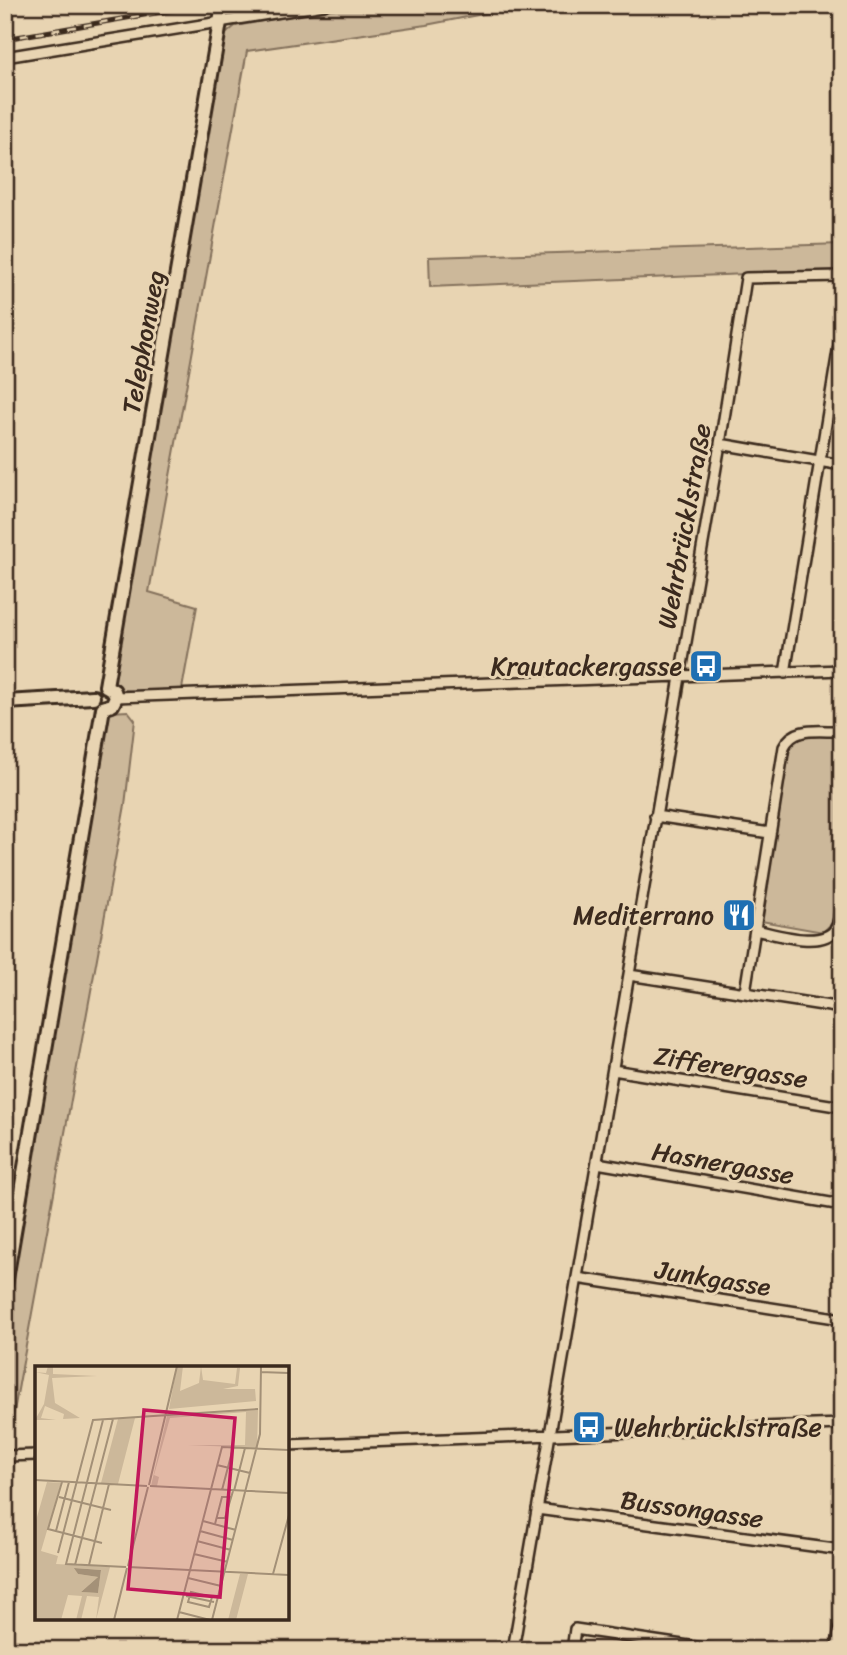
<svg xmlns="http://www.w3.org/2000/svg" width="847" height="1655" viewBox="0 0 847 1655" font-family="Sriracha,sans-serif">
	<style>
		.green { fill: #ccb89a; stroke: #84715c; stroke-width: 2 }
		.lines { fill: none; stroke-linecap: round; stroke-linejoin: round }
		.street-casing { stroke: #3b2a1e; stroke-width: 14 }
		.secondary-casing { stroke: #3b2a1e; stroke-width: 18 }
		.street { stroke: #e8d4b2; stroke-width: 9 }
		.secondary { stroke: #e8d4b2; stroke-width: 12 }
		.rail-casing { stroke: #3b2a1e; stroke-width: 5 }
		.rail { stroke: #e8d4b2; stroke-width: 2.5; stroke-dasharray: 8; stroke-linecap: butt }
		.labels { text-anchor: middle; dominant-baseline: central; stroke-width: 6; stroke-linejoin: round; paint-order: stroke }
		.street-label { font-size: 26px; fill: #3b2a1e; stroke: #e8d4b2 }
		.poi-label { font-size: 26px; fill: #3b2a1e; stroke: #e8d4b2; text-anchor: end }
		.inset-road { fill: none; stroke: #a39077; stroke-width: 2 }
		.view { fill: #c2185b; fill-opacity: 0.15; stroke: #c2185b; stroke-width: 3.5 }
		.inset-edge { fill: none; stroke: #3b2a1e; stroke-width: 3.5 }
	</style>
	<rect width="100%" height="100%" fill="#e8d4b2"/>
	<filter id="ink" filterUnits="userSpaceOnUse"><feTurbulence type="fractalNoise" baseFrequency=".0143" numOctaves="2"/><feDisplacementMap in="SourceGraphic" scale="14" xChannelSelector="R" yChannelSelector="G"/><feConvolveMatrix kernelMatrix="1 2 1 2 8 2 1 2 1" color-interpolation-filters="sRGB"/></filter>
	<g filter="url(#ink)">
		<!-- green -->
		<path class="green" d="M354 5H529L426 25 247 51 149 592 197 606 182 689 146 692 120 690 113 682 221 38 235 26Z
			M842 244V270L430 287 429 257Z
			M128 711 135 720 125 805 8 1444H5V1327L106 716 110 712Z
			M842 735V865L832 923 823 932 761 921 789 746 797 736Z
			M14 1460 5 1508V1461Z"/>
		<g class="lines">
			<!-- street casing -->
			<g class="street-casing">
				<path id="street" d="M5 57 324 5
					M720 444 842 465
					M785 673 842 327
					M116 697 842 670
					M655 816 770 833
					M755 930C776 934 823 950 836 928 840 920 840 909 842 900
					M629 975 842 1008
					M745 992 784 747C794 725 820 732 842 731
					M613 1070 842 1107
					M597 1163 842 1205
					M577 1278 842 1319
					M287 1445 842 1424
					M5 1456 37 1455
					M537 1509 842 1550
					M513 1650 720 444 746 278 842 276
					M572 1650 575 1629 716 1650
					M836 1650 842 1616"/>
			</g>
			<!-- secondary casing -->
			<g class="secondary-casing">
				<path id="secondary" d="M106 686 223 5
					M5 702 93 697
					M103 708 112 705 116 697 114 691 106 686
					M5 1285 103 708"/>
			</g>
			<!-- street -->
			<use href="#street" class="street"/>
			<!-- secondary -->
			<use href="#secondary" class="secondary"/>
			<!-- rail casing -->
			<g class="rail-casing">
				<path id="rail" d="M5 39 202 5"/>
			</g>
			<!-- rail -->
			<use href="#rail" class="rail"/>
		</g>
	</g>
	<!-- icons -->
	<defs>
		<g id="bus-square" transform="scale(1.75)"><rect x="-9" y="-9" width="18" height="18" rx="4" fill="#1f6fb2" stroke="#e8d4b2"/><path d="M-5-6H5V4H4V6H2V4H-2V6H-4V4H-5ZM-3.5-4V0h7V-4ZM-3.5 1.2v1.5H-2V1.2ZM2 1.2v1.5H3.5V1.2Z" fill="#fff"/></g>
		<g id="restaurant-square" transform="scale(1.75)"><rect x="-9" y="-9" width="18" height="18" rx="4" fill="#1f6fb2" stroke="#e8d4b2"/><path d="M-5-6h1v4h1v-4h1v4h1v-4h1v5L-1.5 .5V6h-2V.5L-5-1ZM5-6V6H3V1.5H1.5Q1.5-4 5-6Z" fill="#fff"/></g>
	</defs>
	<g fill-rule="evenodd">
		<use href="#bus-square" x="706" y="666"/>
		<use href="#restaurant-square" x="739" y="915"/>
		<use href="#bus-square" x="589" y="1427"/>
	</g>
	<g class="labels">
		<!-- street labels -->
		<g class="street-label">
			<text transform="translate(143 342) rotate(-80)">Telephonweg</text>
			<text transform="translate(684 526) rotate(-80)">Wehrbrücklstraße</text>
			<text transform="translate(731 1067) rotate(9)">Zifferergasse</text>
			<text transform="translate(723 1163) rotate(10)">Hasnergasse</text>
			<text transform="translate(713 1278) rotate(9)">Junkgasse</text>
			<text transform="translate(692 1509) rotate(8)">Bussongasse</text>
		</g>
		<!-- poi labels -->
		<g class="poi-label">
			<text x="682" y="666">Krautackergasse</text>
			<text x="714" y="915">Mediterrano</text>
			<text x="614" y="1427" text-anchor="start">Wehrbrücklstraße</text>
		</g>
	</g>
	<!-- overview -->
	<g transform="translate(35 1366)">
		<rect width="254" height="254" fill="#e8d4b2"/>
		<path d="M13 0H18V8L62 10 17 12 20 37 45 52 28 53 29 48 10 40 6 52 21 54H0L9 38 14 9 0 6 11 7ZM142 0H148L145 25 164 17 166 0 168 14 200 18 202 2 190 0 205 2 203 20 188 23H220L221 35 134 43ZM223 44 222 82 153 79H210L211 46 135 52 119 109 124 111 122 120H116L132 50ZM100 52 83 118 66 117 83 53ZM12 116 26 117 6 185 23 190 21 198 75 201 61 254 64 231 52 230 46 254H41L47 230 33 229 26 254H0V158ZM40 202 66 204 63 227 46 226 63 211 43 208ZM205 208H213L201 254H193Z" fill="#ccb89a" fill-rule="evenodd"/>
		<path d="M39 202 66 204 63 227 46 226 63 211 43 208Z" fill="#a49178"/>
		<path class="inset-road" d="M225 6 254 7M68 54 31 198 91 201M182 99 215 107M0 114 112 120M27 116 13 163 67 177M114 119 142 0M115 120 254 127M187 124 198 82M199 125 210 82M24 131 76 144M182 152H190L198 125M168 155 201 164M180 158 187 131H196M21 165 34 116M165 165 198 174M162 175 196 184M23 187 58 54 223 43M159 188 193 196M40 199 78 53M54 199 74 118M93 200 113 121M93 201 254 209M238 208 254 149M153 212 186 220M156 226 177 231 174 241 153 236ZM151 230 179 236M144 246 175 254M79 254 92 202M142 254 187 81 254 84M177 254 225 68 226 0"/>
		<path class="view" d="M109 44 200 52 185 231 93 223Z"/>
		<rect width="254" height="254" class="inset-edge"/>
	</g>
	<!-- margin -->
	<rect width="847" height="1655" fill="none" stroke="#e8d4b2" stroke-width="28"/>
	<rect x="14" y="14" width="819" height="1627" fill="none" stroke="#3b2a1e" stroke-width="2.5" filter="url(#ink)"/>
</svg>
